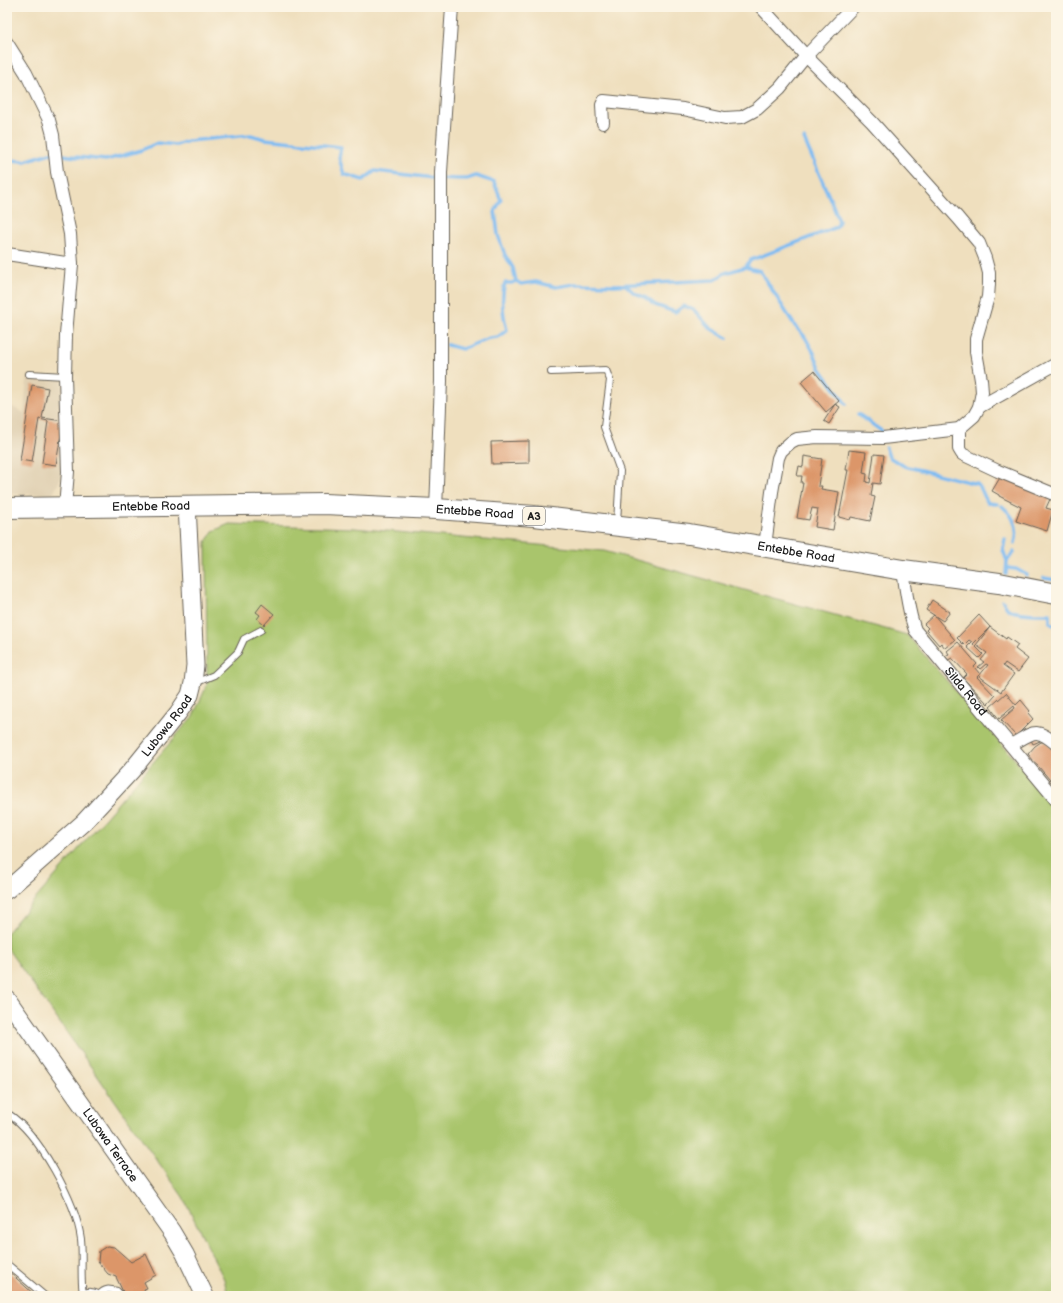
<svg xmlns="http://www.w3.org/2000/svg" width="1063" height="1303" viewBox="0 0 1063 1303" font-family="'Balsamiq Sans',sans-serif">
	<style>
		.built { fill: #e1d1b4 }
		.green { fill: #a9c56c; stroke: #627044 }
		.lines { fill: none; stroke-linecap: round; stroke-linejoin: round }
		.stream { stroke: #7fbcf2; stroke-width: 3.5 }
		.building { fill: #dc9669 }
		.lane-casing { stroke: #666055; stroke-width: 8 }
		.street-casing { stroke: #666055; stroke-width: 14 }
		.secondary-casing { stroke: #666055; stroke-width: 19 }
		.primary-casing { stroke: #666055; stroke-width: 22 }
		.lane { stroke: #fff; stroke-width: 6 }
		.street { stroke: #fff; stroke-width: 12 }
		.secondary { stroke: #fff; stroke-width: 17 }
		.primary { stroke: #fff; stroke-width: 20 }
		.labels { text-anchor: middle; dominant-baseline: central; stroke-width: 3; stroke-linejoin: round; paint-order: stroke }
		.shield { fill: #fcf5e5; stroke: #5f5d58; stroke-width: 1 }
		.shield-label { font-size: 11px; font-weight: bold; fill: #1c1c1c }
		.street-label { font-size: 12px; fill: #1c1c1c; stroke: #fcf5e5 }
	</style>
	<rect width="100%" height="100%" fill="#fcf5e5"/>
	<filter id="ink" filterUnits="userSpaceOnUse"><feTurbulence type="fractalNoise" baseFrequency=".025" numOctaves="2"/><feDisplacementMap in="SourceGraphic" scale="8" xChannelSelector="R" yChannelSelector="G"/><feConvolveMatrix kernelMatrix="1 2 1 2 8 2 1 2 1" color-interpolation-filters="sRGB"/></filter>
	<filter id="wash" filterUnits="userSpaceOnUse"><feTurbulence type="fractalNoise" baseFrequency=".012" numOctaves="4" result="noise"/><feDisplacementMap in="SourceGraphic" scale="16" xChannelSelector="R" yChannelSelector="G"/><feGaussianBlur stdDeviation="0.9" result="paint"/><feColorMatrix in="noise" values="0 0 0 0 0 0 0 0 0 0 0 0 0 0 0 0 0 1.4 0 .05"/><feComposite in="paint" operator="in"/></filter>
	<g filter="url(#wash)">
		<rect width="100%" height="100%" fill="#efdfbe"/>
		<!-- built -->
		<path class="built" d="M27 376 63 379 64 466 59 482 53 494H7V404L24 413Z"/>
		<!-- green -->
		<path class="green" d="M229 524 354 528 604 551 907 635 1056 807V1296H228L224 1279 183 1197 7 948V932L193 716 207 685 206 542 213 531Z"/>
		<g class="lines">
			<!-- stream -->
			<path class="stream" d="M7 160 25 161 50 153 77 157 106 160 142 150 157 143 176 145 188 141 251 135 265 139 341 147 339 158 344 174 363 180 375 171 433 178 459 179H467L476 176 494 182 501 200 495 211 498 235 505 255 513 268 516 281 521 284 536 282 556 287 575 284 615 285 714 280 725 273 745 267 751 260 837 227 839 221 834 208 804 139
				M745 267 760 271 795 326 805 337 814 353 820 368 846 404
				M625 284 633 292 646 298 655 305 675 312 684 306 694 310 710 328 727 338
				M447 345 462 349 489 338 498 337 507 330C503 315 500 299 505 283H512L516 281
				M858 414 883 432
				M886 448 889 457 904 466 977 484C983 489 983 496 988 503L997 504
				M1002 506C1014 516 1019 529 1015 543
				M1005 539 1003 550 1007 561 1006 574
				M1007 561 1014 552
				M1007 568 1016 569 1027 575
				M1044 578 1056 580
				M1003 601C1004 603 1006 607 1008 609 1017 615 1040 614 1050 614V622L1053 625"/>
		</g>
		<g id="blocks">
			<!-- building -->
			<path class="building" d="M814 371 839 401 826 412 801 382Z
				M32 385 48 388 42 418 63 421 56 465 42 463 48 421 39 419 32 462 20 460Z
				M835 404 840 407 829 424 824 421Z
				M529 441V463L492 464 491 442Z
				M849 450 866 452 863 473 867 474 866 482 870 483 874 454 884 455 880 484 873 483 871 496 875 497 870 521 851 517 850 520 839 517 848 470H846Z
				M804 456 822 459 818 486H822L821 489 839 492 833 530 815 527 818 509 812 508 809 520 797 518 803 483H801L802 476H797L799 466 803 467Z
				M1001 476 1051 497 1046 508 1053 510 1047 531 1016 521 1021 507 999 496V495L992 491Z
				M932 600 950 612 943 621 926 610Z
				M262 604 274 614 264 625 257 619 260 615 256 612Z
				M934 615 955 640 945 648 941 643 939 645 926 630 928 628 924 624Z
				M979 615 990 627 973 644 983 654 979 658 967 647 972 642 969 640 964 645 957 638Z
				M990 627 1006 639 1007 637 1018 645 1015 649 1028 659 1018 672 1005 663 1003 666 1014 674 1001 692 979 676 988 665 986 664 980 669 978 667 984 662 981 660 987 653 976 645Z
				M958 642 977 664 974 667 980 674 977 677 995 696 988 704 963 678 967 674 952 658 948 660 945 656 949 654 947 651Z
				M1006 693 1016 705 1021 700 1030 711 1028 713 1033 719 1016 736 1001 720 1015 708 1014 706 999 719 990 707Z
				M1037 736 1040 741 1033 744 1031 740Z
				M1041 742H1046L1055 752 1056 751V785L1055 786 1028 754 1035 746Z
				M107 1246 114 1247 131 1262 146 1254 156 1275 144 1282 147 1288 144 1289 146 1296H125L116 1277 108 1274 98 1262 99 1251Z
				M7 1270 36 1296H7Z"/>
		</g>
	</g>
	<g filter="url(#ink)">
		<use href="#blocks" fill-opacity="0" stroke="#666055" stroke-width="1"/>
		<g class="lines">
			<!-- lane casing -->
			<g class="lane-casing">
				<path id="lane" d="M551 372 606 370 610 380 604 427 620 471 617 523
					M29 374 65 376
					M195 683 214 675 238 652 244 639 261 630
					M7 1113C39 1133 76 1202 81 1239 83 1257 80 1276 83 1294
					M7 1264 45 1296
					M99 1295C105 1288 109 1289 117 1291L119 1293 117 1296
					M81 1296C87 1290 95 1291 100 1296"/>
			</g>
			<!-- street casing -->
			<g class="street-casing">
				<g id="street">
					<path d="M761 7 806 56 872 122 958 218 979 243 985 258 989 273V284L988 297 976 339V352L981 380 982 392 979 407 974 416 959 429 883 438 817 437 797 439 791 442 781 451 778 458 772 492 765 546"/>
					<path d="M7 43 26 73 49 120 53 135 57 172 70 234 72 264 66 335 65 376 68 472 65 507"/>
					<path d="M603 123 602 105 604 101 683 109 725 118 742 117 757 109 780 88 806 56 853 7"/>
					<path d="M7 254 72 264"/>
					<path d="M979 407 1056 364"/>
					<path d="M959 429V449L962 454 998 471 1056 495"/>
					<path d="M436 509 441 381V172L452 7"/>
					<path id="s1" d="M903 570C906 591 908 611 915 630L1056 800"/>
					<path d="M1011 745C1033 733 1035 726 1056 744"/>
				</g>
			</g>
			<!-- secondary casing -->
			<g class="secondary-casing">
				<g id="secondary">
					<path id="s2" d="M7 890 84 822 132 770 178 713 190 695 193 683 195 665 187 505"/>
					<path id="s3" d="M7 999 172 1232 185 1254 205 1296"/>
				</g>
			</g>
			<!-- primary casing -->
			<g class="primary-casing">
				<g id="primary">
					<path id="s4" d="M7 508 324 504 436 509 534 516 689 534 903 570 999 583 1056 594"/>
				</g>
			</g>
			<!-- lane -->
			<use href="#lane" class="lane"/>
			<!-- street -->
			<use href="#street" class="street"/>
			<!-- secondary -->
			<use href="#secondary" class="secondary"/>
			<!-- primary -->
			<use href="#primary" class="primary"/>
		</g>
	</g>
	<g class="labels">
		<!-- shield labels -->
		<rect class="shield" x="523" y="507" width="22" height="18" rx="3"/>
		<g class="shield-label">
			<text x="534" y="516">A3</text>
		</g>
		<!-- street labels -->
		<g class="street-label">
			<text stroke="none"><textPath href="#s4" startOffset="144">Entebbe Road</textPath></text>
			<text stroke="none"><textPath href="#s4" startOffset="468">Entebbe Road</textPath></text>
			<text stroke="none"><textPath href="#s4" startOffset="792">Entebbe Road</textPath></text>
			<text stroke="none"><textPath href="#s1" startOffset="141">Silda Road</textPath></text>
			<text stroke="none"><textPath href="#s2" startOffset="230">Lubowa Road</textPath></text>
			<text stroke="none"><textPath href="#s3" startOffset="179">Lubowa Terrace</textPath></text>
		</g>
	</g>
	<!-- margin -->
	<rect width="1063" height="1303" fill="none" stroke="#fcf5e5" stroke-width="24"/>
</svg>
